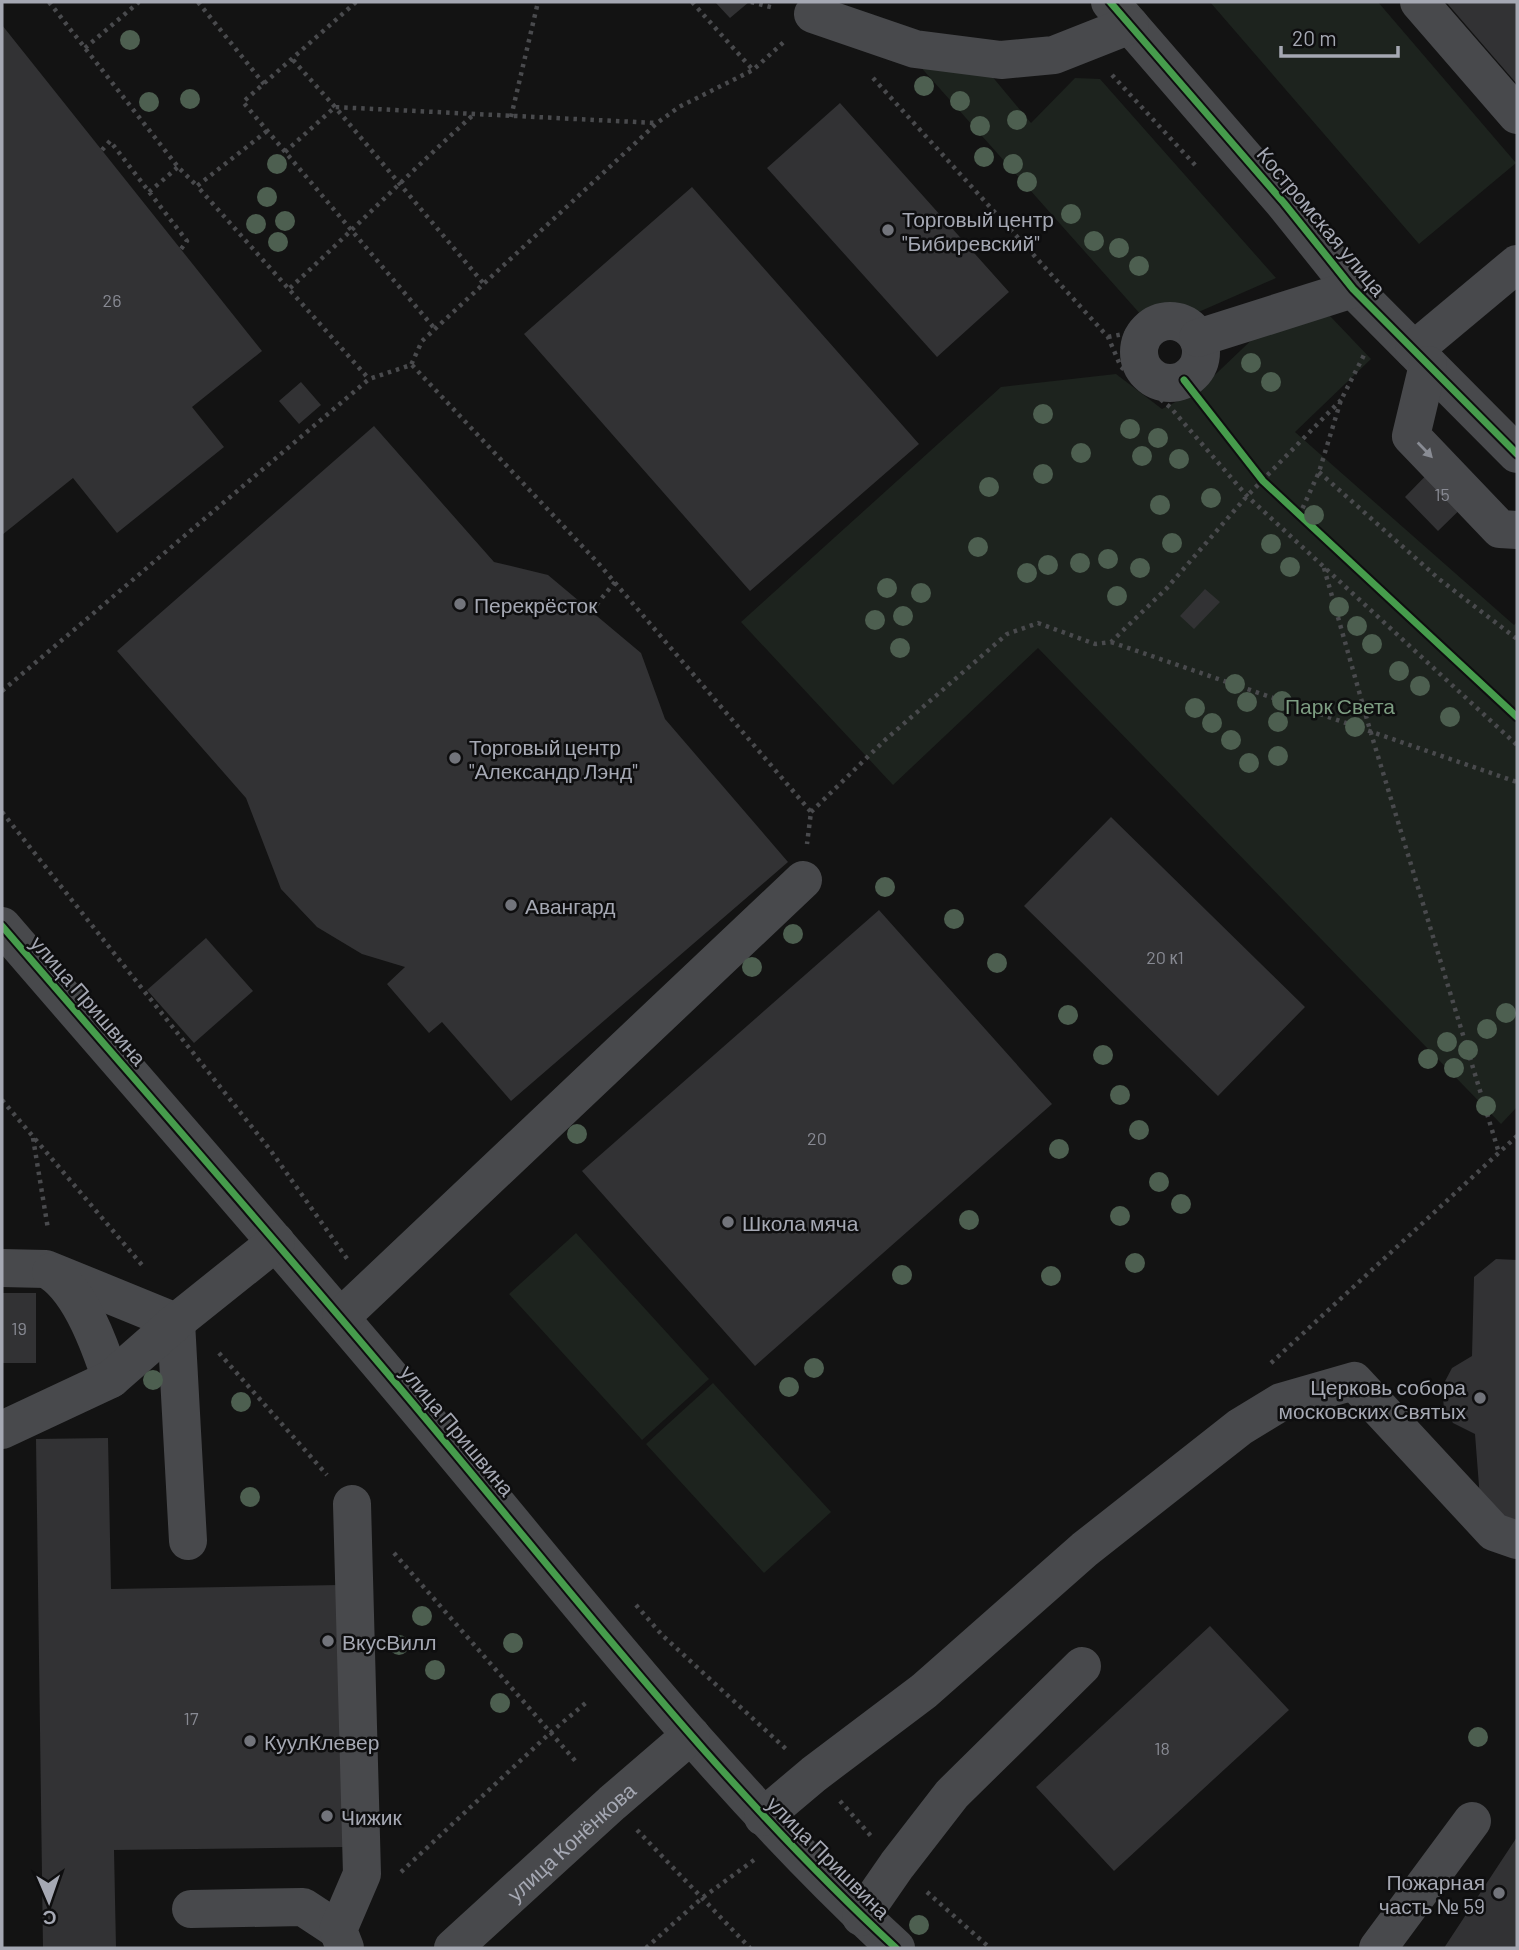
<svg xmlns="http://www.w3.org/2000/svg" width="1519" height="1950" viewBox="0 0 1519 1950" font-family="Barlow,sans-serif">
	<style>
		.green { fill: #1d231e }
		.building { fill: #323234 }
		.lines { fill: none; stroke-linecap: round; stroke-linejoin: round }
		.path { stroke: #494a4d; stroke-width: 4.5; stroke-dasharray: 3.5 5; stroke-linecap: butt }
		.minor { stroke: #48494c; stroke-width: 38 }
		.cycleway-casing { stroke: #0e0e0f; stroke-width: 11 }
		.cycleway { stroke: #469c4c; stroke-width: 7 }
		.tree { fill: #4d5f50 }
		.oneway { fill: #898c94 }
		.poi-dot { fill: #72747b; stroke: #0e0e0f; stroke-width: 2.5 }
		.labels { text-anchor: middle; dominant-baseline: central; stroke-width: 5; stroke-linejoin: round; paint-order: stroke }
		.number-label { font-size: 18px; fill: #888a93 }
		.poi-label { font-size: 21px; fill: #a5a8b3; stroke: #0e0e0f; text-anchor: start }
		.street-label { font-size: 21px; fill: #a5a8b3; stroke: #0e0e0f }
		.park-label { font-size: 21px; fill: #7d9d82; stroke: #0e0e0f }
	</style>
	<rect width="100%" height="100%" fill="#131313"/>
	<!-- green -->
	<path class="green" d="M1210 2H1378L1516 163 1419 244Z
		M909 54 981 63 1031 123 1075 78 1100 79 1276 278 1194 314 1142 316Z
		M1330 316 1371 359 1295 432 1514 625 1517 622V1107L1501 1124 1038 648 893 785 741 622 1001 387 1116 374 1162 409 1199 390 1262 330Z
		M576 1233 709 1379 642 1440 509 1294Z
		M713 1383 831 1512 764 1573 646 1444Z"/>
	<!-- building -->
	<path class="building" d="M715 2H749L730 18Z
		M1446 2H1517V84L1478 39Z
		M2 25 262 351 192 407 224 447 117 533 73 478 2 535Z
		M840 103 1009 292 937 357 767 168Z
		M692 187 919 444 750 591 524 334Z
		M301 382 321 405 299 424 279 401Z
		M374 426 494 562 548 575 641 653 665 719 788 862 511 1101 442 1022 429 1033 387 984 405 967 362 954 317 927 281 889 246 798 117 651Z
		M1445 456 1479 491 1438 531 1405 497Z
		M1205 589 1220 602 1194 629 1180 616Z
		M1111 817 1305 1007 1218 1096 1024 906Z
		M879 910 1052 1104 755 1366 582 1171Z
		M206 938 253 991 194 1043 147 990Z
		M1496 1259 1517 1260V1527L1480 1499 1475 1434 1453 1423 1444 1409 1442 1387 1452 1368 1472 1356 1474 1277Z
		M2 1293H36V1363H2Z
		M108 1438 111 1589 340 1585 344 1847 114 1850 116 1948H43L36 1439Z
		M1210 1626 1289 1710 1114 1871 1036 1787Z
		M1517 1837V1948H1444Z"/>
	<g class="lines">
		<!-- path -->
		<path class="path" d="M49 2 178 167 197 186
			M198 2 264 84
			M356 2 243 102 435 329
			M692 2 753 70
			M751 2 774 8
			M85 48 139 2
			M293 60 335 107 484 284
			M1112 75 1196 166
			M873 78 1108 337 1121 367 1170 407 1247 496 1517 745
			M511 117 538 2
			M267 131 197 186 369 379
			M102 150 110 141 187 241 181 249
			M285 152 335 107 656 123
			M149 192 178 167
			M290 288C351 232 410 172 472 116
			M1108 337 1149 329
			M412 365 599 564 811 812 807 844
			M1319 472 1439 579 1517 639
			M1299 516 1319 472 1341 400 1364 355
			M1324 568 1370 730 1499 1153
			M591 611 615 582
			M1111 642 1517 782
			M2 691 369 379 411 365 422 341 657 123 679 107 753 70 786 40
			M2 812 271 1151 348 1260
			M811 812 885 740 1007 634 1038 623 1095 644 1111 642 1166 589 1247 496 1341 400
			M2 1100 142 1265
			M33 1138 48 1229
			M219 1353 327 1475
			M1271 1363 1517 1136
			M394 1553 578 1764
			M636 1605 662 1635 786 1749
			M840 1801 871 1836
			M637 1830 750 1948
			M401 1872 550 1733 588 1701
			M927 1892 990 1948
			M646 1948 702 1898 754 1860"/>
		<!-- minor -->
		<g class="minor">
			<path d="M1110 2 1284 203 1353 289 1517 454"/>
			<path d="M1419 2 1517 115"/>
			<path d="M813 14 915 49 1001 60 1054 55 1130 25"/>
			<circle cx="1170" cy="352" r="31"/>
			<path d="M1198 338 1353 289"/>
			<path d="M1414 350 1517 264"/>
			<path d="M1428 365 1411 436 1500 529 1517 530"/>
			<path d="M2 926C152 1100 304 1272 451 1449 594 1620 732 1797 896 1948"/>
			<path d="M2 1268 46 1269 176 1322 188 1541"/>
			<path d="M51 1272C81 1292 100 1346 111 1379"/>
			<path d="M341 1317 803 880"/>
			<path d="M2 1430 111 1379 176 1322 276 1242"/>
			<path d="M763 1817 814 1774 924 1691 1085 1549 1240 1427 1281 1402 1354 1381 1494 1532 1517 1540"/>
			<path d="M191 1909 303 1907 338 1930"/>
			<path d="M861 1917 897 1865 952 1794 1082 1666"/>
			<path d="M345 1948 338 1930 362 1874 352 1504"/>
			<path id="s1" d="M453 1948 612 1803 691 1735"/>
			<path d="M1378 1948 1472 1821"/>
		</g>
		<!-- cycleway casing -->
		<g class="cycleway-casing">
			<path id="cycleway" d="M1110 2 1284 203 1353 289 1517 454
				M1184 380 1263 481 1517 717
				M2 926C152 1100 304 1272 451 1449 594 1620 732 1797 896 1948"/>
		</g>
		<!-- cycleway -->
		<use href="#cycleway" class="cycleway"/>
	</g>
	<!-- trees -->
	<g class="tree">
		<circle cx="130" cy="40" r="10"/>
		<circle cx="924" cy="86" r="10"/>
		<circle cx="190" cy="99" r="10"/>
		<circle cx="960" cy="101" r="10"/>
		<circle cx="149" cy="102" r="10"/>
		<circle cx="1017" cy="120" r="10"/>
		<circle cx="980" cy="126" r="10"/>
		<circle cx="984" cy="157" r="10"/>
		<circle cx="277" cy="164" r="10"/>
		<circle cx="1013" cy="164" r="10"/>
		<circle cx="1027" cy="182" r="10"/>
		<circle cx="267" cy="197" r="10"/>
		<circle cx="1071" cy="214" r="10"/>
		<circle cx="285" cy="221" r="10"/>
		<circle cx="256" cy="224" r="10"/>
		<circle cx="1094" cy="241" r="10"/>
		<circle cx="278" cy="242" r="10"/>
		<circle cx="1119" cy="248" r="10"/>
		<circle cx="1139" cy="266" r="10"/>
		<circle cx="1251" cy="363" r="10"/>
		<circle cx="1271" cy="382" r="10"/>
		<circle cx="1043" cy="414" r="10"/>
		<circle cx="1130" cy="429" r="10"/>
		<circle cx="1158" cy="438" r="10"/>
		<circle cx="1081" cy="453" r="10"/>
		<circle cx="1142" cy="456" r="10"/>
		<circle cx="1179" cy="459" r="10"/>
		<circle cx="1043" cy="474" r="10"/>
		<circle cx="989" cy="487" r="10"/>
		<circle cx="1211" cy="498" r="10"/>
		<circle cx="1160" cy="505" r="10"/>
		<circle cx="1314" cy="515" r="10"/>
		<circle cx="1172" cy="543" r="10"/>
		<circle cx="1271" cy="544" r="10"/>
		<circle cx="978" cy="547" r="10"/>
		<circle cx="1108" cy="559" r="10"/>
		<circle cx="1080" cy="563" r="10"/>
		<circle cx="1048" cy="565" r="10"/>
		<circle cx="1290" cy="567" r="10"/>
		<circle cx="1140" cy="568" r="10"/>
		<circle cx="1027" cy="573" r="10"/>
		<circle cx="887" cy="588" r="10"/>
		<circle cx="921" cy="593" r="10"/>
		<circle cx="1117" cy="596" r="10"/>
		<circle cx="1339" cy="607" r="10"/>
		<circle cx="903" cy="616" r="10"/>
		<circle cx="875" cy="620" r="10"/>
		<circle cx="1357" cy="626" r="10"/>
		<circle cx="1372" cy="644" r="10"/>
		<circle cx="900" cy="648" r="10"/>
		<circle cx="1399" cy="671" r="10"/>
		<circle cx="1235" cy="684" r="10"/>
		<circle cx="1420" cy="686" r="10"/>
		<circle cx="1282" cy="701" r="10"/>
		<circle cx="1247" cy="702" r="10"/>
		<circle cx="1195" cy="708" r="10"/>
		<circle cx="1450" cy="717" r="10"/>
		<circle cx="1278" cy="722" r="10"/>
		<circle cx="1212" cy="723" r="10"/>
		<circle cx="1355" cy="727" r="10"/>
		<circle cx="1231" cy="740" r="10"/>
		<circle cx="1278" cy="756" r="10"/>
		<circle cx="1249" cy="763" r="10"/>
		<circle cx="885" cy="887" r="10"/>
		<circle cx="954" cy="919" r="10"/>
		<circle cx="793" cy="934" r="10"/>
		<circle cx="997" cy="963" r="10"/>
		<circle cx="752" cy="967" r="10"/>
		<circle cx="1506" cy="1013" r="10"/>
		<circle cx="1068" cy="1015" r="10"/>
		<circle cx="1487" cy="1029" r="10"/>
		<circle cx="1447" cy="1042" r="10"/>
		<circle cx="1468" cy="1050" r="10"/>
		<circle cx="1103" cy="1055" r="10"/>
		<circle cx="1428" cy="1059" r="10"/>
		<circle cx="1454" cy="1068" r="10"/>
		<circle cx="1120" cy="1095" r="10"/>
		<circle cx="1486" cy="1106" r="10"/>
		<circle cx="1139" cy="1130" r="10"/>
		<circle cx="577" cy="1134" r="10"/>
		<circle cx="1059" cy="1149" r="10"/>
		<circle cx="1159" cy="1182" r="10"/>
		<circle cx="1181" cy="1204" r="10"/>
		<circle cx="1120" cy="1216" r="10"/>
		<circle cx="969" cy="1220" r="10"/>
		<circle cx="1135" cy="1263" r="10"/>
		<circle cx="902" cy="1275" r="10"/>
		<circle cx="1051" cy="1276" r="10"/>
		<circle cx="814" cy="1368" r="10"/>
		<circle cx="153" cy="1380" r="10"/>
		<circle cx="789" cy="1387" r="10"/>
		<circle cx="241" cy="1402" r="10"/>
		<circle cx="250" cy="1497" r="10"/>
		<circle cx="422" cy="1616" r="10"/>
		<circle cx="513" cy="1643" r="10"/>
		<circle cx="399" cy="1645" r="10"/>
		<circle cx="435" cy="1670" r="10"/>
		<circle cx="500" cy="1703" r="10"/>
		<circle cx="1478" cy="1737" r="10"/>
		<circle cx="919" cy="1925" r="10"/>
	</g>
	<!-- one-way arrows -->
	<defs><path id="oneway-solid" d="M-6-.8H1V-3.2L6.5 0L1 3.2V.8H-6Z" transform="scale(1.75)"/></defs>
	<use class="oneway" href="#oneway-solid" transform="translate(1425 450) rotate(46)"/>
	<!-- markers -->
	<g class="poi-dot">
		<circle cx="888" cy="230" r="7"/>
		<circle cx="460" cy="604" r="7"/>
		<circle cx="455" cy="758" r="7"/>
		<circle cx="511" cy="905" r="7"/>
		<circle cx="728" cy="1222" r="7"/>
		<circle cx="1480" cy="1398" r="7"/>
		<circle cx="328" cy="1641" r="7"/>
		<circle cx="250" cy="1741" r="7"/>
		<circle cx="327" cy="1816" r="7"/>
		<circle cx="1499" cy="1893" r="7"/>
	</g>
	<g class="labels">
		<!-- number labels -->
		<g class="number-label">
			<text x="112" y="300">26</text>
			<text x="1442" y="494">15</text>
			<text x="1165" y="957">20 к1</text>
			<text x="817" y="1138">20</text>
			<text x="19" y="1328">19</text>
			<text x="191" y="1718">17</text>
			<text x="1162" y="1748">18</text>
		</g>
		<!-- poi labels -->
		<g class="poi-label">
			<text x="902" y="218">Торговый центр<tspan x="902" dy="24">"Бибиревский"</tspan></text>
			<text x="474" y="604">Перекрёсток</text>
			<text x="469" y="746">Торговый центр<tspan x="469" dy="24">"Александр Лэнд"</tspan></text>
			<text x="525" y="905">Авангард</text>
			<text x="742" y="1222">Школа мяча</text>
			<text x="1466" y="1386" text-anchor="end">Церковь собора<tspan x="1466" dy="24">московских Святых</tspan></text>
			<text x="342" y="1641">ВкусВилл</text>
			<text x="264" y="1741">КуулКлевер</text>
			<text x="341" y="1816">Чижик</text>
			<text x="1485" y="1881" text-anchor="end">Пожарная<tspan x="1485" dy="24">часть № 59</tspan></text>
		</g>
		<!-- street labels -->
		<g class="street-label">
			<text transform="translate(1322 221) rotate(50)">Костромская улица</text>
			<text transform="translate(89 1000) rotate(49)">улица Пришвина</text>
			<text transform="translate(458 1430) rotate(50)">улица Пришвина</text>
			<text stroke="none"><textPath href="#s1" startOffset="159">улица Конёнкова</textPath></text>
			<text transform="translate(829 1857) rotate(45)">улица Пришвина</text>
		</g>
		<!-- park labels -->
		<g class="park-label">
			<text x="1340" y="705">Парк Света</text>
		</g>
	</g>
	<!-- border -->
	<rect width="1519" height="1950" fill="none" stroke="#a5a8b3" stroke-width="7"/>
	<!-- north arrow -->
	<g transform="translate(49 1901) rotate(178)" stroke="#0e0e0f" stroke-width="5" paint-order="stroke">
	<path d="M0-5L12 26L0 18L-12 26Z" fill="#a5a8b3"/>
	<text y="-10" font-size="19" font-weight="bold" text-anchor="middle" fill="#a5a8b3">С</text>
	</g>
	<!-- scale -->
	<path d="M1281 46v10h117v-10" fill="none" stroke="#a5a8b3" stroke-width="3.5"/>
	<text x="1292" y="46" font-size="21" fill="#a5a8b3" stroke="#0e0e0f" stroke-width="5" paint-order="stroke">20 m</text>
</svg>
